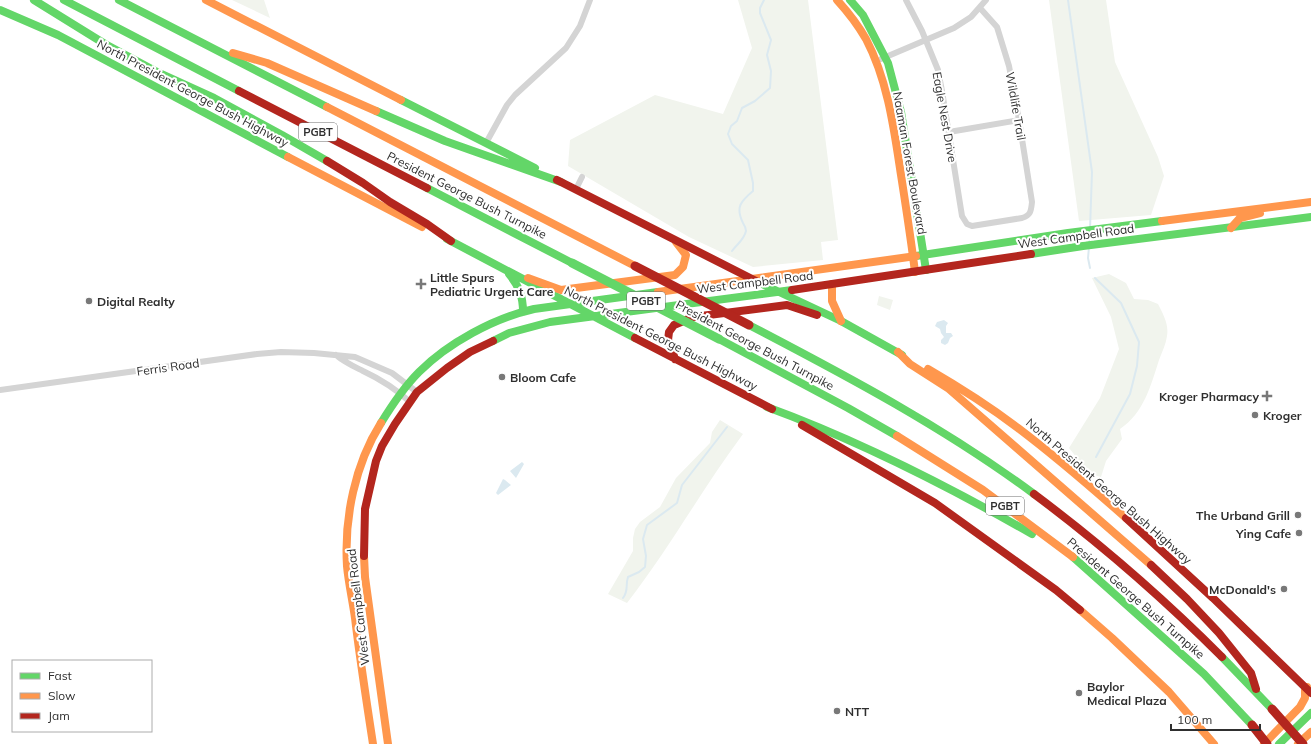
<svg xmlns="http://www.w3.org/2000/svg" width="1311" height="744" viewBox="0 0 1311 744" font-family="Mulish,sans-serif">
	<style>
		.green { fill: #f1f4ed }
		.water { fill: #dbe9f0 }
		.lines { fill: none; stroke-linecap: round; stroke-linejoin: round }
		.stream { stroke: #dbe9f0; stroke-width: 2 }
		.street { stroke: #d4d4d4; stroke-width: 6 }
		.fast { stroke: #63d668; stroke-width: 8 }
		.slow { stroke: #ff974d; stroke-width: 8 }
		.jam { stroke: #b3261e; stroke-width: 8 }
		.fast-bridge { stroke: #63d668; stroke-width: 9 }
		.jam-bridge { stroke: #b3261e; stroke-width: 9 }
		.poi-dot { fill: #787878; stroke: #fff; stroke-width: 1.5 }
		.labels { text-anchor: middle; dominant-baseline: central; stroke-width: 4; stroke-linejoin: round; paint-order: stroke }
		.shield { fill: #fff; stroke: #6d6d6d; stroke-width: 1 }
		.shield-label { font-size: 11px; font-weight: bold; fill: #2f2f2f }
		.street-label { font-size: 12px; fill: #2f2f2f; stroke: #fff }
		.poi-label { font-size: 12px; font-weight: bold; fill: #2f2f2f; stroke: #fff; text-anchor: start }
	</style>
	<rect width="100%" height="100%" fill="#fff"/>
	<!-- green -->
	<path class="green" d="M232 0H264L270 18Z
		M738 0H808L838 240 821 242 823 260 753 267 689 237 568 166 570 140 655 95 723 114 752 48Z
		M1049 0H1106L1115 62 1158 157 1164 176 1151 215 1079 221Z
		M1109 274 1126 283 1134 299 1148 300 1158 304C1163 314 1169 324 1167 336 1166 344 1162 352 1159 360 1151 385 1144 413 1120 429L1122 439 1106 461 1101 477 1090 474 1069 448 1100 398 1119 349 1111 317 1092 278Z
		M879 296 893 300 890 310 877 305Z
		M720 420 743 434C702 489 669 549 627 603L608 594 633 551V538L635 529 640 522 660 507 676 478 710 443 712 432Z"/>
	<!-- water -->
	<path class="water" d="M944 320 948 323 946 326V333H951L953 336 950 338 948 343 945 345 941 343V340L944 337 941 333 940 329 935 326 937 322Z
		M522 462 524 464 516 478 510 471Z
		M503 479 505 480 511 485 498 495 496 493Z"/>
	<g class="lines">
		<!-- stream -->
		<path class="stream" d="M1068 0 1092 172 1090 229
			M1089 243V233
			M1089 247 1088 258 1090 268
			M732 251C737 244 744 240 746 231 746 228 745 226 743 223 735 207 741 201 753 191V183L748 160 732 144 728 134 731 126 737 121 742 108 755 101 770 88 771 71 767 55 771 40 760 13V8L764 0
			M1095 278 1121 303 1139 342 1137 366 1130 394 1096 457
			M623 598C629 590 625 586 628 577L639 572 645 567 646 556 643 539 647 525 677 503 682 485 727 427"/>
		<!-- street -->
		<path class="street" d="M906 0 922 31 938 70 942 91 962 216 967 224 972 226 1022 218C1031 215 1031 211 1032 202L1019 120 1009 66 997 27 980 8
			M881 59 954 28 971 17 986 0
			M949 132 1019 120
			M486 143 507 105 515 95 566 48 580 26 590 0
			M576 189 582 177
			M336 355C344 362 353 366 363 371 380 379 396 389 410 402
			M0 390 257 354 281 352 314 353 355 357 392 373 417 392"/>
		<!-- fast -->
		<path class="fast" d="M34 0 105 44 159 73 214 98 282 135 327 161
			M64 0 239 91
			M119 0 327 107
			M850 0 863 15 888 63 901 112 926 270
			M0 10 58 35 288 157
			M401 100 535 168
			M376 111 445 141 561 182
			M427 188 572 263
			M447 239 635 338
			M1031 254 1083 246 1311 217
			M916 256 1068 233 1162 221
			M509 274C519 286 523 296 523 312
			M758 282 841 321 902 355
			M749 325C847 376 945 428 1034 494
			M719 339 848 408 897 436
			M493 341 509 333 550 322 792 290
			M767 407C860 441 946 485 1032 534
			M381 423C392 405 404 387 419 372 448 343 494 318 534 309L658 292
			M1073 557 1204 674 1252 725
			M1222 657 1272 709
			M1279 744 1311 713"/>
		<!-- slow -->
		<path class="slow" d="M206 0 401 100
			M837 0C848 12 858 25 866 39 888 81 894 129 901 175 906 207 911 240 915 272
			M233 53 267 63 376 111
			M327 107 635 266
			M288 157 422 227
			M1162 221 1311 202
			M1231 228 1240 218 1260 213
			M528 278 561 290 675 275 683 267 686 255 676 242
			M832 284V301L841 321
			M658 292 916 256
			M898 352 910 364 949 389 1151 565
			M928 369C959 387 989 406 1018 428 1055 456 1091 487 1126 518
			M897 436 983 490 1073 557
			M364 556 365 577 388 744
			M1080 610 1112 638 1169 692 1214 744
			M373 744C367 705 361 666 356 626 354 606 349 587 347 566 344 518 355 464 381 423
			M1264 744 1300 707 1305 698V687H1307
			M1298 744 1311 732"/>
		<!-- jam -->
		<path class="jam" d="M239 91 427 188
			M327 161 363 183 390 202 427 224 451 241
			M557 180 758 282
			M792 290 1031 254
			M635 338 772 409
			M675 359 668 340 669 332 674 325 693 317 787 305 817 315
			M802 425 935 503 1056 590 1080 610
			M1034 494C1101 544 1163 598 1222 657
			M1126 518 1213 598 1311 693
			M364 556 365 509 376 461 382 446 395 424 417 392 447 368 470 352 493 341
			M1151 565 1187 599 1219 633 1251 673 1256 689"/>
		<!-- fast-bridge -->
		<path class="fast-bridge" d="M572 263 719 339"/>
		<!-- jam-bridge -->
		<path class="jam-bridge" d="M635 266 749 325
			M1272 709 1303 744
			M1252 725 1267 744"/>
	</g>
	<!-- markers -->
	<g class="poi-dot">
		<path d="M419 278h4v4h4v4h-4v4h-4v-4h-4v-4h4z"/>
		<circle cx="89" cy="301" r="4"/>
		<circle cx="502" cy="377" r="4"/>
		<path d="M1265 390h4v4h4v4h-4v4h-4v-4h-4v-4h4z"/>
		<circle cx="1255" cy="415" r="4"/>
		<circle cx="1298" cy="515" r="4"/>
		<circle cx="1299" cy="533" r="4"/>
		<circle cx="1284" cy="589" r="4"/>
		<circle cx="1079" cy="693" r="4"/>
		<circle cx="837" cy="711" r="4"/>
	</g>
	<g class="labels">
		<!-- shield labels -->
		<g class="shield">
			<rect x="299" y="123" width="38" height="18" rx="3"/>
			<rect x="627" y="292" width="38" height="18" rx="3"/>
			<rect x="986" y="497" width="38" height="18" rx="3"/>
		</g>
		<g class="shield-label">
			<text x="318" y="132">PGBT</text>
			<text x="646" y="301">PGBT</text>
			<text x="1005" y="506">PGBT</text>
		</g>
		<!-- street labels -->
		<g class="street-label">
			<text transform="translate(193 93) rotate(28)">North President George Bush Highway</text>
			<text transform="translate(1016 106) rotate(80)">Wildlife Trail</text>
			<text transform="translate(945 117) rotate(80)">Eagle Nest Drive</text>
			<text transform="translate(910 163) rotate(80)">Naaman Forest Boulevard</text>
			<text transform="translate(467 195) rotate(27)">President George Bush Turnpike</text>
			<text transform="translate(1076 236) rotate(-8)">West Campbell Road</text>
			<text transform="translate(755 282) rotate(-7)">West Campbell Road</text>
			<text transform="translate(661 338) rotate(27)">North President George Bush Highway</text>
			<text transform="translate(755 345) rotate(28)">President George Bush Turnpike</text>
			<text transform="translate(168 367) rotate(-8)">Ferris Road</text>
			<text transform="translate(1109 491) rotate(41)">North President George Bush Highway</text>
			<text transform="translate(1136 598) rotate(41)">President George Bush Turnpike</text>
			<text transform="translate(358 607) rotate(-97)">West Campbell Road</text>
		</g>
		<!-- poi labels -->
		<g class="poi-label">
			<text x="430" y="277">Little Spurs<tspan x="430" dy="14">Pediatric Urgent Care</tspan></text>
			<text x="97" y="301">Digital Realty</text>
			<text x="510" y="377">Bloom Cafe</text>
			<text x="1259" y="396" text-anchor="end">Kroger Pharmacy</text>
			<text x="1263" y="415">Kroger</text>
			<text x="1290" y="515" text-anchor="end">The Urband Grill</text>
			<text x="1291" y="533" text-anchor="end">Ying Cafe</text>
			<text x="1276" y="589" text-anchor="end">McDonald's</text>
			<text x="1087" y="686">Baylor<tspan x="1087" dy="14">Medical Plaza</tspan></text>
			<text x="845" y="711">NTT</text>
		</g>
	</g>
	<!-- legend -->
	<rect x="12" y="660" width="140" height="72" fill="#ffffff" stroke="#acacac"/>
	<rect x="20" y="673" width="20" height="6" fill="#63d668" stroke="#acacac"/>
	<text x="48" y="680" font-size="12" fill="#2f2f2f">Fast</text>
	<rect x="20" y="693" width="20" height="6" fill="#ff974d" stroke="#acacac"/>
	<text x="48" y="700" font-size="12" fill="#2f2f2f">Slow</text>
	<rect x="20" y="713" width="20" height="6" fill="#b3261e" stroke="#acacac"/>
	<text x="48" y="720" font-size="12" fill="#2f2f2f">Jam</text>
	<!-- scale -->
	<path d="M1171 724v6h89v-6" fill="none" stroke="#2f2f2f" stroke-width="2"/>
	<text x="1177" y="724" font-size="12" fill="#2f2f2f" stroke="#ffffff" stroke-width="3" paint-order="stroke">100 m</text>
</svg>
